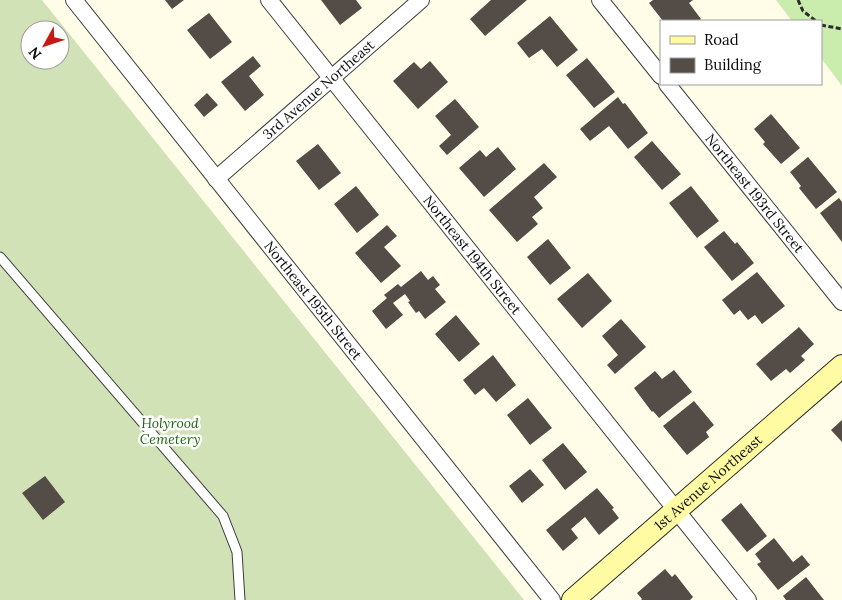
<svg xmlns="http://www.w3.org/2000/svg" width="842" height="600" viewBox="0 0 842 600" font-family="Lora,serif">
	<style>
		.green { fill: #caedad }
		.cemetery { fill: #d1e2b7; fill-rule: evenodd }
		.building { fill: #544c46 }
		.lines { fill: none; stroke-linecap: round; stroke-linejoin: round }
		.lane-casing { stroke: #3d3d3d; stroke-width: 11 }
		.street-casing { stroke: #3d3d3d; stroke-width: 18 }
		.secondary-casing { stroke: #2c2c2c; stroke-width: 24 }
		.path { stroke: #2c2c2c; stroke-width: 3; stroke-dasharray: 5 2.5; stroke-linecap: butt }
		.lane { stroke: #fff; stroke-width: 9 }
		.street { stroke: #fff; stroke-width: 16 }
		.secondary { stroke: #fffba2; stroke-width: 22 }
		.labels { text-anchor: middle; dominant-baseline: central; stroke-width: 5; stroke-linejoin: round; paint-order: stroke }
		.street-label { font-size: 14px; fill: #0a0a0a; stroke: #fff }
		.park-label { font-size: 14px; font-style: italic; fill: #216715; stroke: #fff }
	</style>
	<rect width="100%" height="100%" fill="#fffce7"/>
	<!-- green -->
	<path class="green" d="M776 0H842V86L821 58V21H792Z"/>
	<!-- cemetery -->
	<path class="cemetery" d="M0 0H42L524 600H0ZM30 30H60V60H30Z"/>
	<!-- building -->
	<path class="building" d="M165 0H184L172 9Z
		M321 0H356L362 8 340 25Z
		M491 0H527L485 36 470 19Z
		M653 0H693L689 3 701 19 698 21H663L649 3Z
		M209 13 232 42 210 59 187 30Z
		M550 16 578 50 557 67 542 49 529 58 517 43Z
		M253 56 261 66 249 76 264 95 245 111 221 82Z
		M587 58 615 92 594 108 566 75Z
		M430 61 448 82 418 109 393 81 414 62 421 69Z
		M207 93 218 105 204 117 194 105Z
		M618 97 623 104 625 103 648 133 628 149 609 126 590 141 580 129Z
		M455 99 479 127 447 155 439 146 451 135 435 116Z
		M771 114 800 148 781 164 763 144 765 142 754 129Z
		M652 141 681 174 662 190 634 157Z
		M318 144 341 173 319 190 296 161Z
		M498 147 516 169 484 197 459 168 480 150 486 157Z
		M808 157 837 192 816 209 799 188 801 186 790 172Z
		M544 163 557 177 534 197 543 208 532 217 538 224 517 242 489 210Z
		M356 186 379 215 357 233 334 204Z
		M691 186 719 221 697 238 669 203Z
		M839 198 842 202V242L820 213Z
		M387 225 397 236 384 247 401 266 381 283 355 253Z
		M724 231 735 244 737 242 754 263 732 281 704 247Z
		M548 239 571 268 550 285 527 257Z
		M421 271 428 280 433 276 440 285 435 289 446 302 425 319 419 311 416 313 408 302 410 301 405 294 393 303 403 315 386 329 372 311 387 298 384 295 398 284 401 287Z
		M757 272 785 306 762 324 755 315 748 320 740 310 734 315 722 300Z
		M588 273 612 301 582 328 557 299Z
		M456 315 480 344 459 362 435 334Z
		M621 319 646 347 615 374 607 365 618 355 602 336Z
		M799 327 814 344 801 356 805 360 790 373 786 369 771 381 756 364Z
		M493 355 516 385 496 402 484 388 475 395 463 380Z
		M674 370 692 392 659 418 653 411 652 412 634 388 655 371 662 379Z
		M528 398 552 428 530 445 507 415Z
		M694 401 714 425 706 432 709 437 687 455 663 426Z
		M842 420V442L831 430Z
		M563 443 587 472 565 490 542 460Z
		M530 469 544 485 522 503 509 486Z
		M45 476 65 502 43 520 22 493Z
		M597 488 614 508 612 509 619 518 599 535 585 517 571 529 578 538 563 551 546 530Z
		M741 503 767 536 747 552 721 520Z
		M774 538 793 562 802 555 810 565 778 590 757 564 761 562 755 554Z
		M665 569 672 577 675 574 693 597 690 600H641L642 599 637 593Z
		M806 577 824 600H786L783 596Z"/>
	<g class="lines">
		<!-- lane casing -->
		<g class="lane-casing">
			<path id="lane" d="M0 257 223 516 237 552 240 600"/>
		</g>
		<!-- street casing -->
		<g class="street-casing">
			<g id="street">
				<path id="s1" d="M74 0 552 600"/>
				<path id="s2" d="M269 0 748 600"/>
				<path d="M600 0 661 76"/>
				<path id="s3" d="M667 84 842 302"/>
				<path id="s4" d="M216 179 421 0"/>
			</g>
		</g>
		<!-- secondary casing -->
		<g class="secondary-casing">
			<g id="secondary">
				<path id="s5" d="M573 600 842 366"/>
			</g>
		</g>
		<!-- path -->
		<path class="path" d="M798 0 803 11 816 21
			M821 25 842 29"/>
		<!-- lane -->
		<use href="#lane" class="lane"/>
		<!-- street -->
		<use href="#street" class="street"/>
		<!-- secondary -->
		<use href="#secondary" class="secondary"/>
	</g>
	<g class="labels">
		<!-- street labels -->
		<g class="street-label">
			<text stroke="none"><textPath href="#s4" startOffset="136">3rd Avenue Northeast</textPath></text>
			<text stroke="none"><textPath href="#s3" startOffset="140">Northeast 193rd Street</textPath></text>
			<text stroke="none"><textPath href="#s2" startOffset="326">Northeast 194th Street</textPath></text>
			<text stroke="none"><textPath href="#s1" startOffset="384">Northeast 195th Street</textPath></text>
			<text stroke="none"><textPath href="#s5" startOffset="179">1st Avenue Northeast</textPath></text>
		</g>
		<!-- park labels -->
		<g class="park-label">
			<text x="170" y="423">Holyrood<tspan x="170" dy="16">Cemetery</tspan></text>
		</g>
	</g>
	<!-- legend -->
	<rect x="660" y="20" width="162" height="65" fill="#ffffff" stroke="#9d9d9d"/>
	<rect x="670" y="36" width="25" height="8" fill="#fffba2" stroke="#9d9d9d"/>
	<text x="704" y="45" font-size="15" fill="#0a0a0a">Road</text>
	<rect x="670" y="58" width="25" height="15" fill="#544c46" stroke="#9d9d9d"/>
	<text x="704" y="70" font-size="15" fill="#0a0a0a">Building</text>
	<!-- north arrow -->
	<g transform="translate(45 45) rotate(230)"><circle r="24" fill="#ffffff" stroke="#9d9d9d"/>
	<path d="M0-4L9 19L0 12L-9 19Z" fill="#c71915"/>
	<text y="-8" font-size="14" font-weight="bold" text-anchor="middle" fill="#0a0a0a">N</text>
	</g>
</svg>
